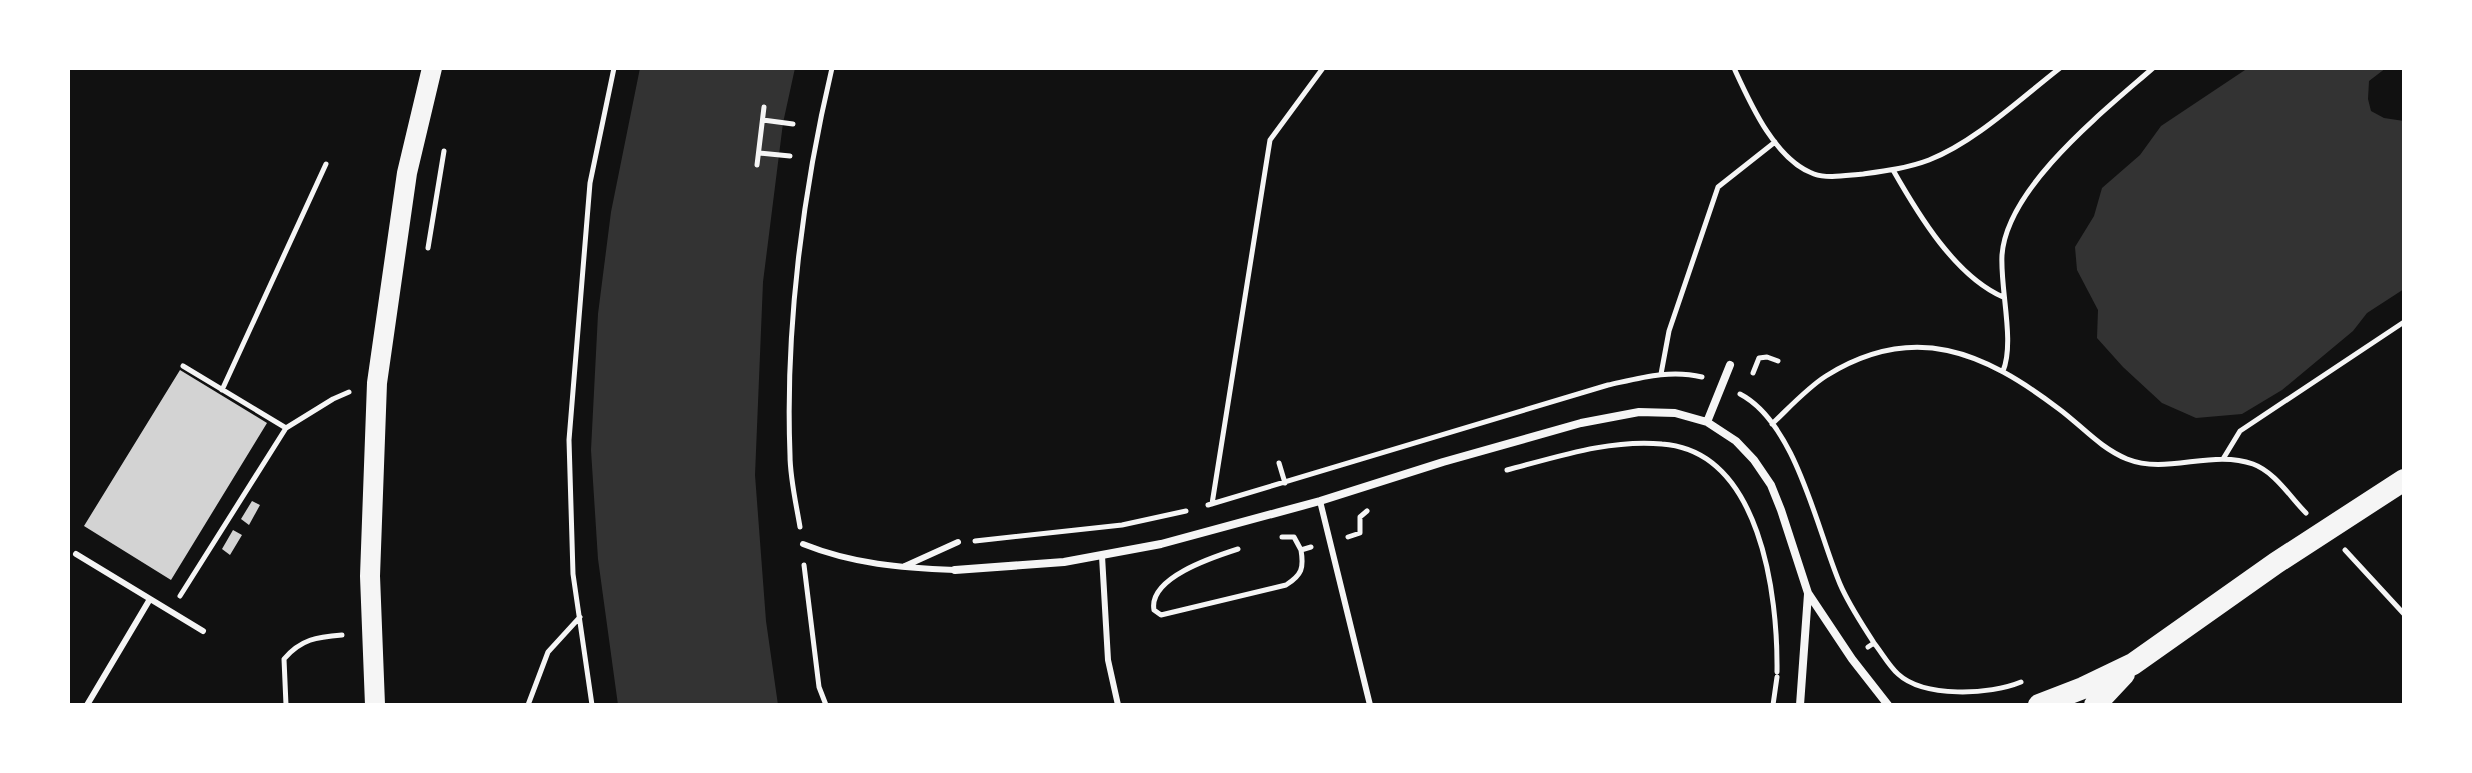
<svg xmlns="http://www.w3.org/2000/svg" width="2472" height="773" viewBox="0 0 2472 773" font-family="Helvetica,sans-serif">
	<style>
		.water { fill: #333 }
		.building { fill: #d3d3d3 }
		.lines { fill: none; stroke-linecap: round; stroke-linejoin: round }
		.path { stroke: #f5f5f5; stroke-width: 5 }
		.service { stroke: #f5f5f5; stroke-width: 6 }
		.minor { stroke: #f5f5f5; stroke-width: 8 }
		.primary { stroke: #f5f5f5; stroke-width: 20 }
		.trunk { stroke: #f5f5f5; stroke-width: 22 }
	</style>
	<rect width="100%" height="100%" fill="#111"/>
	<!-- water -->
	<path class="water" d="M640 68H795L783 123 763 282 755 475 766 621 778 705H618L598 559 591 450 598 314 611 212Z
		M2248 68H2386L2369 81 2368 99 2371 111 2384 118 2404 121V289L2367 313 2353 331 2282 390 2242 414 2196 418 2162 403 2123 367 2097 338 2098 310 2077 270 2075 247 2094 216 2102 188 2140 155 2161 126Z"/>
	<!-- building -->
	<path class="building" d="M180 370 267 423 171 580 84 526Z
		M252 501 260 505 249 525 241 519Z
		M233 530 242 535 230 555 222 549Z"/>
	<g class="lines">
		<!-- path -->
		<path class="path" d="M1734 68C1750 103 1775 160 1814 174 1828 179 1848 175 1863 174 1885 171 1908 168 1929 160 1975 142 2020 99 2060 68
			M763 120 793 124
			M759 153 790 156
			M757 165 764 107
			M1893 170C1918 214 1955 276 2003 297
			M428 248 444 151
			M183 366 286 428
			M2003 371C2015 342 2000 289 2002 255 2007 187 2104 111 2153 68
			M1753 373 1759 358 1767 357 1778 361
			M1661 374 1669 331 1718 187 1775 142
			M222 390 326 164
			M1740 394C1796 423 1817 530 1840 584 1849 605 1862 624 1874 643L1868 647
			M1772 424C1789 408 1807 388 1826 376 1914 321 1984 352 2059 409 2082 426 2100 448 2127 459 2167 475 2212 449 2253 464 2275 472 2290 497 2306 513
			M2223 459 2240 431 2404 322
			M1279 463 1285 483
			M1507 470C1557 457 1610 439 1662 444 1761 451 1778 596 1777 672
			M1212 504 1270 140 1323 68
			M1208 505 1608 385C1640 378 1670 369 1702 377
			M800 527C796 503 790 478 790 455 785 329 803 190 832 68
			M1282 537H1294L1301 550 1311 547
			M1348 537 1360 533V517L1367 511
			M975 541 1122 525 1186 511
			M1238 549C1213 557 1148 578 1154 610L1161 615 1286 585C1302 575 1304 568 1301 550
			M2345 550 2404 614
			M804 565 819 687 826 705
			M180 596 286 428 333 399 349 392
			M1874 643C1882 653 1889 666 1898 674 1924 698 1990 695 2021 682
			M286 705 284 659C301 639 317 637 342 635
			M528 705 548 652 580 617
			M592 705 573 574 569 440 590 183 614 68
			M1773 705 1777 677"/>
		<!-- service -->
		<path class="service" d="M1320 501 1370 705
			M803 544C853 564 901 568 955 570
			M76 554 203 631
			M1102 556 1108 660 1118 705
			M905 566 958 542
			M87 705 150 599"/>
		<!-- minor -->
		<path class="minor" d="M1707 422 1730 365
			M955 570 1064 562 1161 544 1320 501 1443 462 1581 423 1639 412 1675 413 1707 422 1736 441 1754 460 1771 485 1781 510 1808 593 1852 659 1888 705
			M1800 705 1808 594"/>
		<!-- primary -->
		<path class="primary" d="M375 705 370 576 377 383 407 173 432 68"/>
		<!-- trunk -->
		<path class="trunk" d="M2039 705 2083 688 2133 664 2276 563 2404 480
			M2095 705 2124 674"/>
	</g>
	<!-- border -->
	<rect width="2472" height="773" fill="none" stroke="#ffffff" stroke-width="140"/>
</svg>
